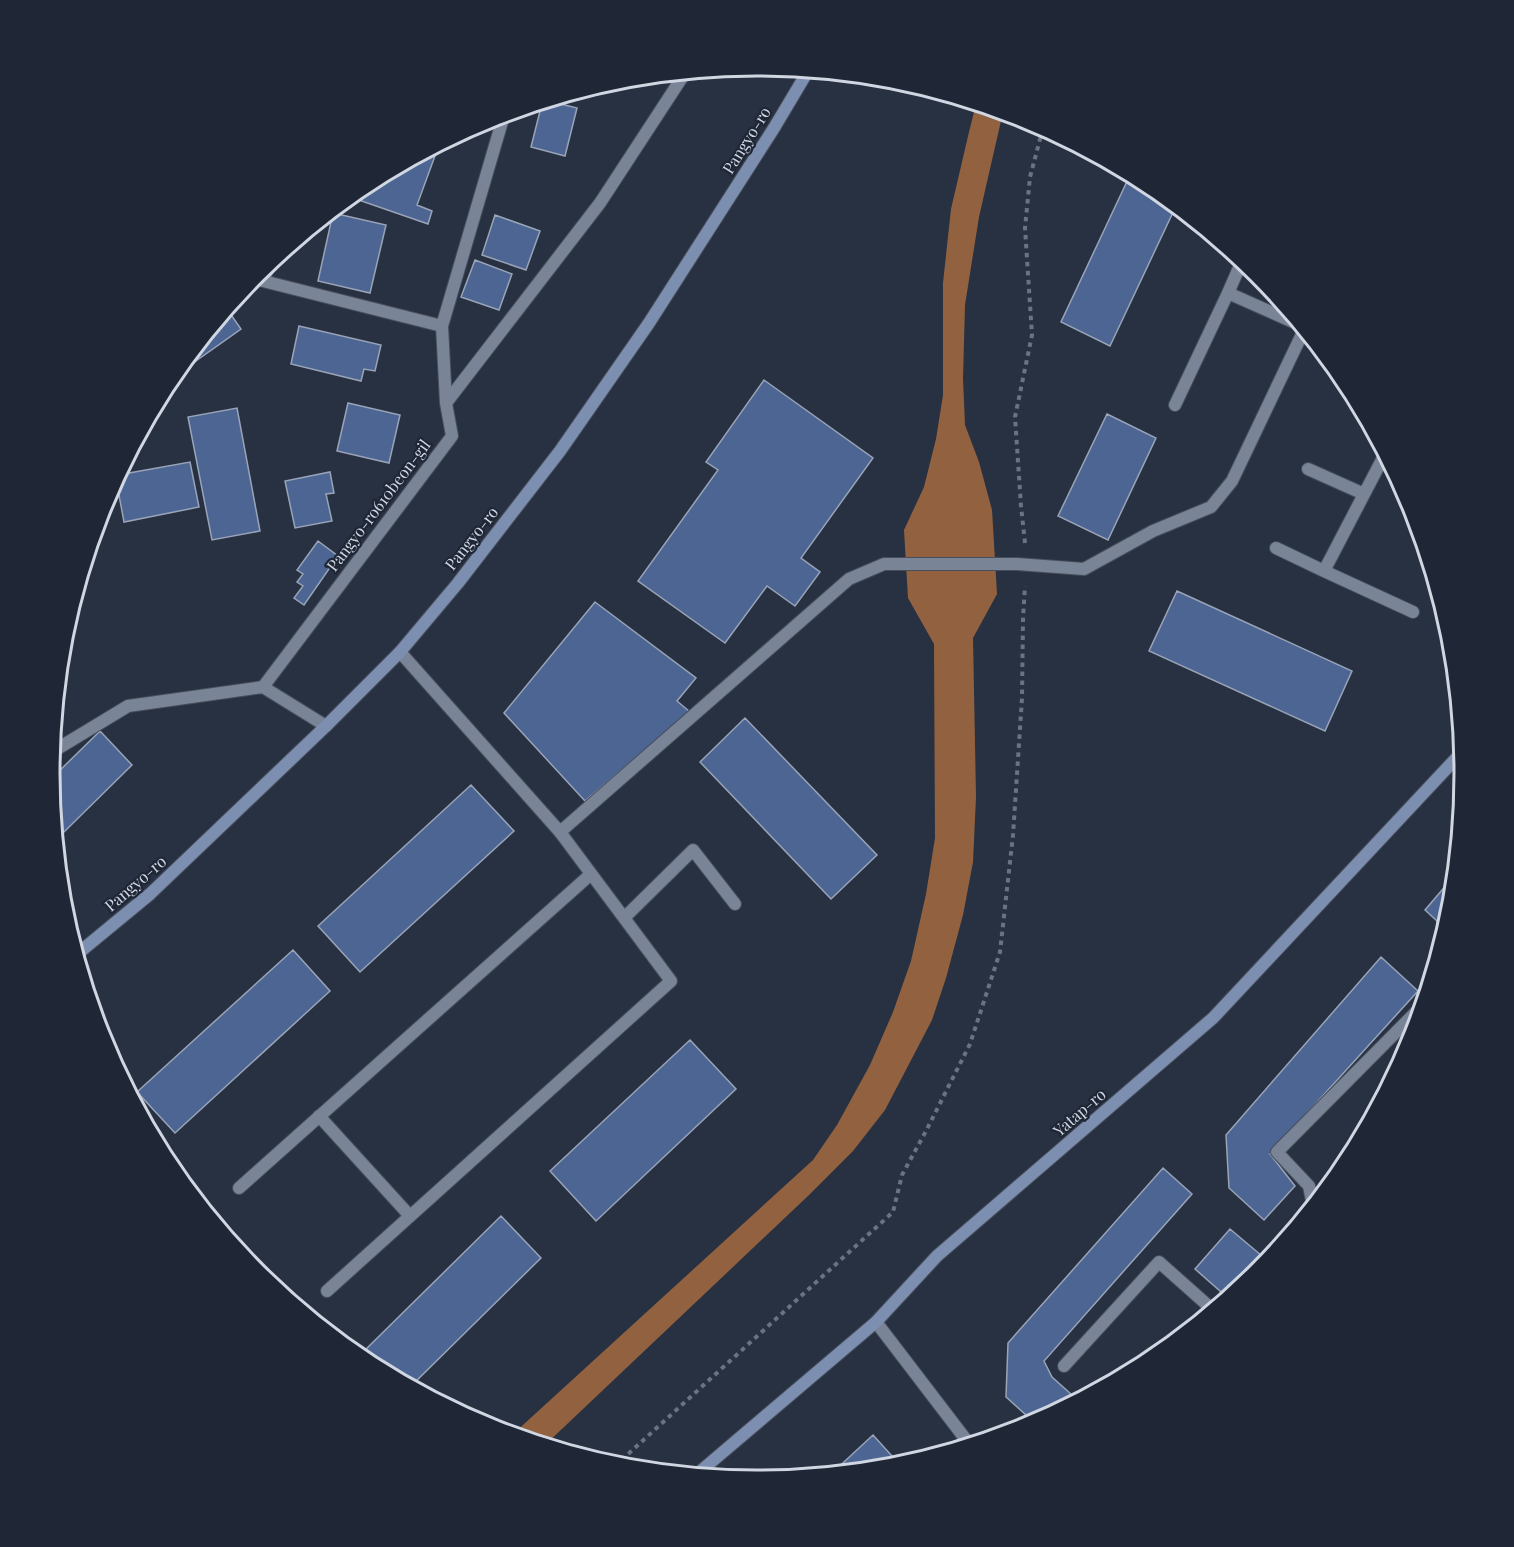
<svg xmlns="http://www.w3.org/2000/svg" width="1514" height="1547" viewBox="0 0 1514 1547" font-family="'Playfair Display',serif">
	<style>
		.water { fill: #926240 }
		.building { fill: #4c6592; stroke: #99a4b8; stroke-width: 1.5 }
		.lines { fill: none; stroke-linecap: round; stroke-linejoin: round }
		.lane-casing { stroke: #474e5b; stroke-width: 14 }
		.street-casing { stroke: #474e5b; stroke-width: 14 }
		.secondary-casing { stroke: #474e5b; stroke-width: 14 }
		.path { stroke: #6b7381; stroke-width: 4; stroke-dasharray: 4.5 4.5; stroke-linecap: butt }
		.lane { stroke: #798497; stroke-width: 12 }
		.street { stroke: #798497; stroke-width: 12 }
		.secondary { stroke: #7d8fb0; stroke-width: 12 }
		.labels { text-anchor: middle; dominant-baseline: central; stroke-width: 4.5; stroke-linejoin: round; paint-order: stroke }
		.street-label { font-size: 16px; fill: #d1d7e2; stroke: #1f2737 }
		.rim { fill: none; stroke: #d1d7e2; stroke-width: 3 }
	</style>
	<rect width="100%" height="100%" fill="#283141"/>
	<!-- water -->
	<path class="water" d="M976 104 1003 112 979 217 965 305 963 379 965 425 979 462 992 510 997 594 973 638 976 797 973 862 963 915 946 978 932 1020 885 1110 853 1151 809 1195 545 1445 512 1435 813 1160 837 1125 870 1065 893 1012 911 961 926 894 935 838 934 644 908 598 904 530 924 487 936 439 943 395V283L951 209 969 132Z"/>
	<!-- building -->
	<path class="building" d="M549 101 577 108 565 156 531 147 542 103Z
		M439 145 417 205 432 211 428 224 350 197 364 185Z
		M1130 175 1150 185 1176 206 1110 346 1061 322Z
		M333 213 386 225 370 293 318 281Z
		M495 215 540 231 526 270 482 255Z
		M475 260 512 274 499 310 461 297Z
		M227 309 241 329 193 363 188 356Z
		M299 326 381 345 375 371 364 369 361 381 291 364Z
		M764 380 873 458 801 558 820 572 795 606 767 586 725 643 638 581 718 470 706 462Z
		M348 403 400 415 389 463 337 451Z
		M237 408 260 531 212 540 188 417Z
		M1107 414 1156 438 1108 540 1058 516Z
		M190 462 199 507 124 522 116 479 118 475Z
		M330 472 334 493 326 494 332 521 295 528 285 481Z
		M318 541 338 556 304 605 294 598 303 586 297 582 303 574 297 570Z
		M1177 591 1352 671 1325 731 1149 651Z
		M595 602 696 678 677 701 690 712 585 801 504 713Z
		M745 718 877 855 831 899 700 762Z
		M100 731 132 765 62 834 55 826 50 780Z
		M471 785 514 831 360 972 318 926Z
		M1454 876 1451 912 1438 954 1437 921 1425 910Z
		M293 950 330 991 175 1133 137 1092Z
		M1381 957 1418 991 1270 1154 1295 1186 1264 1220 1229 1188 1226 1135Z
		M690 1040 736 1089 596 1221 550 1171Z
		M1163 1168 1192 1194 1044 1361 1052 1377 1072 1395 1058 1411 1035 1423 1006 1397 1008 1343Z
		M501 1216 541 1258 410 1387 364 1362 358 1357Z
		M1230 1229 1268 1261 1257 1274 1228 1298 1195 1269Z
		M873 1435 901 1466 895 1467 831 1474Z"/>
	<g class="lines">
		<!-- lane casing -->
		<g class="lane-casing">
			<path id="lane" d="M1228 293 1242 261
				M1175 405 1228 293 1300 325
				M1385 454 1324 571 1413 612
				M1308 469 1364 494
				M1276 548 1324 571
				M624 918 693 850 735 904
				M239 1188 591 874
				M1313 1206 1309 1186 1277 1152 1423 1005
				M327 1291 671 981 560 832
				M1064 1366 1159 1262 1213 1310"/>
		</g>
		<!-- street casing -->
		<g class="street-casing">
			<path id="street" d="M271 261 263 281 442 326
				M446 403 600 203 685 73
				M400 652 560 832 849 579 884 564H1017L1084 569 1153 531 1211 507 1232 481 1304 330
				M326 726 263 687 452 436 446 403 442 326 504 115
				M52 752 128 706 263 687
				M319 1116 410 1216
				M876 1322 970 1445"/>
		</g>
		<!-- secondary casing -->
		<g class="secondary-casing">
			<path id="secondary" d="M76 955 150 894 326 726 400 652 458 583 560 451 649 323 774 128 808 71
				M696 1475 876 1322 937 1256 1213 1018 1462 752"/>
		</g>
		<!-- path -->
		<path class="path" d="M1025 543 1021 506 1015 417 1032 335 1025 228 1030 177 1043 128
			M615 1466 893 1212 902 1175 926 1131 970 1044 1000 952 1013 835 1022 698 1023 619 1025 586"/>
		<!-- lane -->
		<use href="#lane" class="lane"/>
		<!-- street -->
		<use href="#street" class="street"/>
		<!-- secondary -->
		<use href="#secondary" class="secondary"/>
	</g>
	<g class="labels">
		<!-- street labels -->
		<g class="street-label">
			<text transform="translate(746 140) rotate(-58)">Pangyo-ro</text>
			<text transform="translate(378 505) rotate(-53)">Pangyo-ro610beon-gil</text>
			<text transform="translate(471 538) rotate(-52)">Pangyo-ro</text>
			<text transform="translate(135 883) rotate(-41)">Pangyo-ro</text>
			<text transform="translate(1079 1112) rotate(-41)">Yatap-ro</text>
		</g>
	</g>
	<!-- crop -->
	<path d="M0 0H1514V1547H0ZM60 773a697 697 0 1 1 1394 0a697 697 0 1 1-1394 0Z" fill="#1f2737" fill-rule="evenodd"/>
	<path class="rim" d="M60 773a697 697 0 1 1 1394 0a697 697 0 1 1-1394 0Z"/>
</svg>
